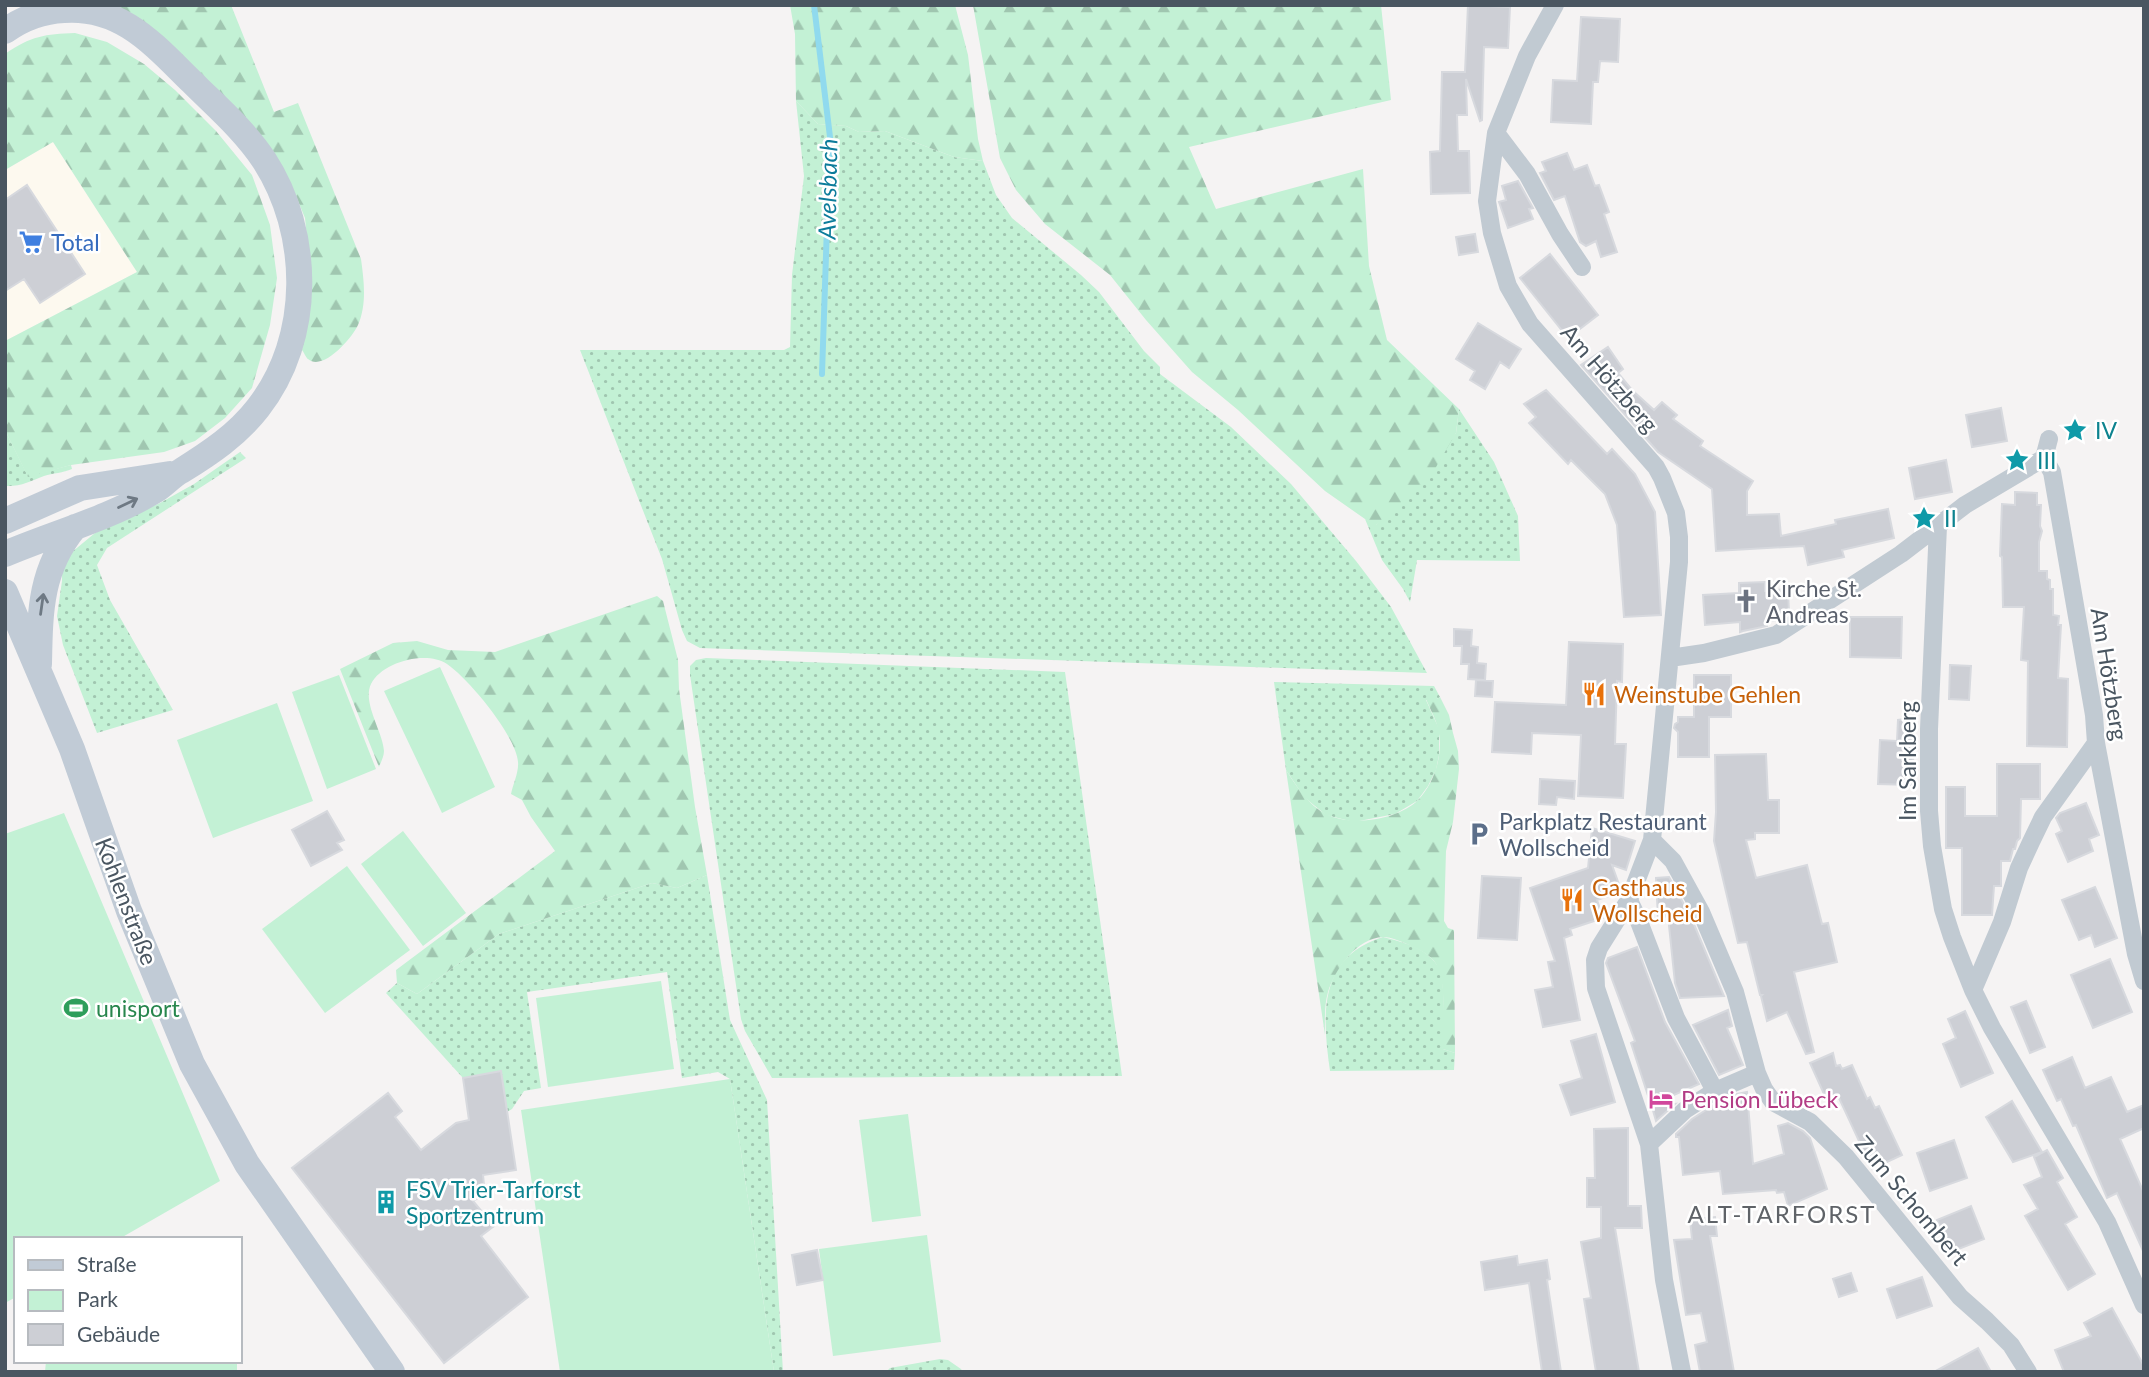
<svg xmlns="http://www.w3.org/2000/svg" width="2149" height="1377" viewBox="0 0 2149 1377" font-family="Lato,sans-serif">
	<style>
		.commercial { fill: #fdf9ef }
		.grass { fill: url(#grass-dots) }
		.forest { fill: url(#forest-firs) }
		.park { fill: #c3f1d5 }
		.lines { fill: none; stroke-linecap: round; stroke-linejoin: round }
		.stream { stroke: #90daee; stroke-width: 6 }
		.building { fill: #cdcfd5; stroke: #d7d9de; stroke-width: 2 }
		.minor { stroke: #c1cad2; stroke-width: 18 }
		.secondary { stroke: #c1cbd6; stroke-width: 26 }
		.oneway { stroke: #6e7984 }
		.labels { text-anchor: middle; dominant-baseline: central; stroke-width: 5; stroke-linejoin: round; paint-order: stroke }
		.shop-label { font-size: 23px; fill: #366cbe; stroke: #fff; text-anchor: start }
		.street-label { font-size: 23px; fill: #4a5661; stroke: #fff }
		.culture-label { font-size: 23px; fill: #0d838f; stroke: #fff; text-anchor: start }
		.worship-label { font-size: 23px; fill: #5b616d; stroke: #fff; text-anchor: start }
		.food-label { font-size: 23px; fill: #c56008; stroke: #fff; text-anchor: start }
		.service-label { font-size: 23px; fill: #4e5e75; stroke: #fff; text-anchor: start }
		.leisure-label { font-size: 23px; fill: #27864d; stroke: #fff; text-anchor: start }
		.hotel-label { font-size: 23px; fill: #b23c85; stroke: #fff; text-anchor: start }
		.water-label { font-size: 24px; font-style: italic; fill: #0c7c9b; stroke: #fff }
		.neighbourhood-label { font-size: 24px; letter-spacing: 2px; fill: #5f6368; stroke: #fff }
	</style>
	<defs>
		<pattern id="grass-dots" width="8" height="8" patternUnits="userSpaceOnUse" patternTransform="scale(1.75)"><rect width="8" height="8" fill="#c3f1d5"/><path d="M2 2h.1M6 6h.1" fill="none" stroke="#a0c6b0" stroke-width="1.8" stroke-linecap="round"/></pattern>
		<pattern id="forest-firs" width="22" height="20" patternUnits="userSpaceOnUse" patternTransform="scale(1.75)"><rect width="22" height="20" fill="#c3f1d5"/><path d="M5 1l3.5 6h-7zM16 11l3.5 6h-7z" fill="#a0c6b0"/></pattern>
	</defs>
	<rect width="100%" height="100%" fill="#f5f3f3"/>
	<!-- commercial -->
	<path class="commercial" d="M53 142 137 272 5 341V170Z"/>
	<!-- grass -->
	<path class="grass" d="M796 101 818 124 846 126 859 132 885 131 954 157 983 161 996 195 1012 218 1081 275 1099 292 1144 351 1160 367V374L1231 427 1291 484 1356 561 1391 607 1427 673 700 648 687 641 682 630 662 559 580 350H784L790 347 792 275 804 176Z
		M1459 409 1494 462 1518 516 1520 561 1417 560 1410 602 1403 589 1382 560 1365 519 1376 525 1456 433Z
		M5 430 28 476 71 465 72 469C63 473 53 473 44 476 31 481 20 487 5 486Z
		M240 452 246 458 107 548 97 565 110 600 173 710 97 733 63 645 57 616 62 581V572L72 552 95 533 160 503 194 484Z
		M706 658 1065 672 1122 1076 772 1078 745 1031 741 1019 690 675V666L696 660Z
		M1274 682 1434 686 1440 697 1437 699 1426 700 1439 729V755L1436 770 1428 786 1417 801 1395 814 1354 822 1326 815 1304 797 1286 770Z
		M707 875 730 1020 767 1100 783 1372H774L730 1079 718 1072 682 1078 667 972 527 992 541 1088 524 1091 512 1109 507 1112 500 1072 463 1078 386 993 397 983 417 994 499 934 652 883 677 888Z
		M1383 937C1403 942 1428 948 1439 968 1446 981 1443 1032 1443 1049L1455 1053 1454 1070 1330 1071C1322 1015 1318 957 1383 937Z
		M940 1359 948 1360 961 1369 962 1372H886L890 1368Z"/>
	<!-- forest -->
	<path class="forest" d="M110 5H231L274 112 298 103 361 259C364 281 367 304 358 325 352 338 323 372 308 359 307 359 303 351 302 350L310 269 305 218 291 184Z
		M790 5H955L968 55 978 139 983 161 954 157 885 131 859 132 846 126 818 124 796 101 795 34Z
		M973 5H1381L1391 100 1189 147 1216 209 1363 169 1369 266 1387 340 1459 409 1456 433 1429 479 1375 526 1325 491 1238 410 1192 372 1146 320 1110 275 1045 224 1016 190 1000 158Z
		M75 33 107 42 144 64 175 90 216 131 252 175 270 225 277 278 270 325 252 388 225 418 195 441 164 452 71 465 28 477 5 430V341L137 272 53 142 5 170V54C31 36 45 34 75 33Z
		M657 596 663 601 678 660 679 689 695 807 707 875 677 888 652 883 499 934 417 994 397 983 396 970 555 851 531 817 522 800 511 794C513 784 519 772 518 762 516 736 469 679 447 664 426 650 382 662 371 684 362 703 383 732 384 751 384 756 381 762 379 767L340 669 393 643 417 641 448 650 495 652Z
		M1440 697 1449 715 1453 733 1458 751 1459 769 1453 822 1446 851 1444 921 1448 928 1454 930 1455 1053 1443 1049C1440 1023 1448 994 1438 968 1434 956 1420 950 1409 945 1403 942 1391 937 1383 937 1357 938 1335 969 1328 992 1324 1006 1325 1020 1325 1035L1286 770C1297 787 1308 805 1326 814 1351 827 1398 820 1418 800 1435 783 1444 752 1438 729 1436 719 1430 709 1426 699H1437Z"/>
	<!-- park -->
	<path class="park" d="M440 667 495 787 442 813 384 691Z
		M339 675 376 769 327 789 292 692Z
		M277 703 313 801 213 838 177 740Z
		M64 813 220 1181 119 1239H16V1297L5 1303V834Z
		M403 831 466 913 423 946 361 864Z
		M347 866 410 950 325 1013 262 929Z
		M661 981 674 1069 548 1087 536 998Z
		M730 1079 774 1372H560L521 1110Z
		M908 1114 921 1216 872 1222 859 1120Z
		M927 1235 941 1342 833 1356 819 1249Z
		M46 1361H185L237 1364V1372H45Z"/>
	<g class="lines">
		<!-- stream -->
		<path class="stream" d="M814 5 830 137 822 374"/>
	</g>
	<!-- building -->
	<path class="building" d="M1468 5 1510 7 1508 48 1484 47 1482 120 1480 121 1466 79 1467 115H1457L1458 151H1469L1470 193 1431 194 1430 152 1440 151 1442 72H1465Z
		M1581 17 1620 19 1618 62 1600 61 1598 82H1593L1591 124 1551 122 1553 80 1577 81Z
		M1567 153 1574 170 1587 165 1595 186 1599 185 1609 212 1604 214 1617 252 1601 257 1596 241 1586 246 1580 242 1565 196 1554 200 1540 173 1546 171 1542 162Z
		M1518 181 1533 208 1529 209 1533 219 1508 228 1499 202 1506 200 1502 186Z
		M27 185 85 274 40 303 24 279 5 291V200Z
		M1475 234 1478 252 1459 255 1456 237Z
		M1550 254 1598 315 1568 338 1520 278Z
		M1478 323 1521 349 1509 368 1500 362 1485 389 1470 380 1475 371 1456 359Z
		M1608 347 1623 369 1618 373 1632 390 1654 410 1662 402 1677 415 1673 419 1703 441 1700 446 1753 481 1747 491V515L1779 514 1781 536 1836 524 1835 520 1888 509 1894 538 1842 550 1844 557 1808 565 1804 546 1716 551 1712 489 1658 452 1581 365Z
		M1546 390 1607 454 1612 449 1635 474 1655 512 1661 615 1624 617 1617 525 1605 494 1571 460 1568 464 1529 423 1536 417 1524 404Z
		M2001 408 2007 441 1972 447 1966 415Z
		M1946 460 1952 492 1915 499 1909 468Z
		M2015 492 2037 493V505H2041L2040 526 2042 531 2039 542V571H2047V579L2050 580V589H2053V615L2059 616 2058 625H2061L2058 678 2068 679 2067 747 2027 746 2028 661 2021 660 2024 607H2003L2002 557 2000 556 2002 504 2015 505Z
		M1765 582V591L1788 589 1789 613 1779 620 1766 621 1767 626 1743 631 1740 632V622L1705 625 1703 595 1739 593V583Z
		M1850 617H1902L1901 658 1850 657Z
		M1454 629 1472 630 1471 646 1478 647 1477 663 1486 664 1485 680 1468 679 1469 664H1461L1462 646H1454Z
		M1569 642 1623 644 1622 682 1617 681 1615 744H1626L1623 798 1578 796 1581 735 1532 733 1531 754 1492 752 1495 702 1566 705Z
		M1950 665 1971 666 1969 700 1949 699Z
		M1694 675H1731V717H1709V757H1678V732L1674 728 1675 724 1678 722V717H1694Z
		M1476 680 1493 681 1492 697 1475 696Z
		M1915 718 1912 785 1878 784 1880 740 1897 741 1898 720Z
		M1766 754 1768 800H1779V833H1755V839L1746 840 1756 878 1807 865 1822 924 1828 923 1837 962 1794 972 1814 1052 1806 1054 1787 1012 1767 1021 1761 996 1762 995H1760L1747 942 1738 943 1714 841 1716 812 1715 755Z
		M1997 764H2040V799H2021L2020 838 2017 841 2015 849H2013L2010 861H2001V886H1994L1992 915H1962V848H1946V787H1965V816H1997Z
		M1540 779 1575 781 1574 799 1557 797 1556 805 1539 804Z
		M2086 803 2099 835 2089 839 2093 851 2068 862 2056 834 2062 831 2056 818 2060 813Z
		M327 811 344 840 337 843 342 850 311 866 292 830Z
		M1592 828 1635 841 1626 870 1612 865 1621 890 1620 892 1597 900 1603 918 1570 929 1572 935 1564 938 1580 1020 1543 1027 1535 990 1553 987 1548 962 1555 961 1530 888 1588 868Z
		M1482 876 1521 878 1517 940 1478 938Z
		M1669 877 1691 917 1724 996 1680 998 1675 983 1668 916 1658 918 1656 878Z
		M2095 887 2117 938 2095 947 2091 935 2079 940 2062 900Z
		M1637 947 1665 1022 1699 1084 1651 1105 1631 1043 1635 1041 1606 963 1608 958Z
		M2110 959 2132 1012 2093 1028 2071 975Z
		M2026 1001 2045 1047 2030 1053 2011 1007Z
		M1728 1010 1732 1026 1727 1028 1743 1065 1719 1075 1693 1025Z
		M1965 1011 1993 1073 1961 1087 1943 1044 1956 1038 1948 1019Z
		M1596 1034 1615 1102 1571 1115 1560 1085 1582 1078 1571 1041Z
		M1833 1053 1836 1066 1840 1065 1842 1069 1852 1065 1867 1099 1870 1097 1875 1108 1879 1106 1902 1155 1872 1169 1839 1098 1828 1103 1810 1063Z
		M2072 1057 2085 1088 2111 1077 2127 1112 2144 1105V1128L2120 1139 2144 1193V1253L2117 1193 2107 1198 2076 1125 2073 1126 2061 1099 2057 1101 2043 1070Z
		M501 1071 516 1170 483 1175 485 1194 473 1201 494 1226 481 1236 528 1297 444 1363 292 1168 388 1093 402 1111 395 1117 421 1150 456 1123 469 1120 463 1078Z
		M1747 1092 1753 1164 1784 1154 1778 1126 1788 1123 1803 1131 1810 1138 1827 1189 1788 1206 1784 1192 1777 1193 1776 1190 1723 1194 1720 1171 1683 1175 1679 1137H1676V1134L1692 1119 1720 1101 1737 1094Z
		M2012 1101 2042 1152 2013 1162 1986 1117Z
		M1675 1104 1656 1121 1652 1107Z
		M1628 1128V1206H1641L1642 1228H1615L1639 1372H1596L1584 1299 1591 1298 1581 1242 1601 1238V1207H1587V1178H1595L1594 1129Z
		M1954 1140 1967 1178 1930 1191 1917 1153Z
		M2047 1150 2063 1178 2057 1182 2077 1217 2065 1224 2095 1274 2068 1290 2025 1216 2038 1209 2024 1185 2042 1177 2034 1157Z
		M1971 1206 1984 1239 1951 1252 1937 1220Z
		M1715 1217 1717 1236H1710L1734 1372H1700L1695 1345 1707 1342 1701 1313 1686 1315 1674 1240 1692 1239 1690 1220Z
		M817 1250 823 1280 797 1285 792 1255Z
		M1517 1256 1518 1265 1547 1260 1550 1279 1547 1280 1561 1372H1542L1529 1283 1485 1290 1481 1262Z
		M1851 1273 1857 1291 1839 1297 1833 1279Z
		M1922 1277 1932 1306 1897 1318 1887 1289Z
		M2112 1308 2144 1366V1372H2064L2055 1350 2091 1336 2084 1323Z
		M1978 1348 1991 1372H1934Z"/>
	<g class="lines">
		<!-- minor -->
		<path class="minor" d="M1555 5 1527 56 1496 133 1487 201 1492 233 1508 286 1530 324 1656 467 1662 478 1676 513 1679 537V562L1652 840 1629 900 1599 948 1595 960 1596 988 1649 1144 1664 1280 1682 1372
			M1496 133 1527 174 1560 234 1582 267
			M2044 458 2052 472 2094 715 2096 743 2136 954 2144 981
			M1938 526 1929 729V811L1932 846 1943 909 1952 937 1973 990 1992 1028 2107 1222 2144 1305
			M1670 658 1704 653 1776 635 1901 554 1965 505 2044 458 2049 439
			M1652 840 1673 861 1701 912 1735 992 1757 1073 1764 1089 1773 1102 1810 1122 1846 1157 1960 1297 1987 1321 2011 1345 2028 1372
			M1629 900 1638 919 1676 1018 1715 1091 1757 1073
			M1973 990 2002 922 2019 868 2031 842 2043 817 2096 743
			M1649 1144 1685 1110 1715 1091"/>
		<!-- secondary -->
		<path class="secondary" d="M5 31C23 18 42 11 64 10 122 6 154 45 192 82 217 107 244 130 264 160 311 232 313 338 258 408 237 435 210 453 181 471 172 476 165 484 156 490 110 518 55 533 5 554
			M5 521 80 488 170 474
			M5 592 72 749 129 911 192 1064 247 1164 392 1372
			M39 664C40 612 40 569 75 527"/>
	</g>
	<!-- one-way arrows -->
	<defs><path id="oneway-shaft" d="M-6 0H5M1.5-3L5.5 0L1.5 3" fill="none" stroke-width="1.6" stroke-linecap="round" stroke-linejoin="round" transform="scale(1.75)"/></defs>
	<g class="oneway">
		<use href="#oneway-shaft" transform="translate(128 503) rotate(-25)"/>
		<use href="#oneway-shaft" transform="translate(42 604) rotate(-82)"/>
	</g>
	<!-- icons -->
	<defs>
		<g id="supermarket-bare" transform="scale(1.89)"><path d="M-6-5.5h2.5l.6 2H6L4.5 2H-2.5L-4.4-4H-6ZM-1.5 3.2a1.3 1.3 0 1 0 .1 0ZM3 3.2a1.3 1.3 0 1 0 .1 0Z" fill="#3f7fe0" stroke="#fff" stroke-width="2.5" paint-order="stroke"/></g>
		<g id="sight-bare" transform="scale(1.89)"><path d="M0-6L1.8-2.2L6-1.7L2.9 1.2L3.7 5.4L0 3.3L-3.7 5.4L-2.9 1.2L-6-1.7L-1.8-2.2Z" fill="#0f9aa8" stroke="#fff" stroke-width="2.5" paint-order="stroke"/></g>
		<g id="church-bare" transform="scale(1.89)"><path d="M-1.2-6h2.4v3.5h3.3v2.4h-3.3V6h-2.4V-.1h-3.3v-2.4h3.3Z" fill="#6b7280" stroke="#fff" stroke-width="2.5" paint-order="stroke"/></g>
		<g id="restaurant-bare" transform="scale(1.89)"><path d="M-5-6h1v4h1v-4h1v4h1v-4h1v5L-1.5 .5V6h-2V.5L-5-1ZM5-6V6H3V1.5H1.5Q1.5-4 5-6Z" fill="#e8710a" stroke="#fff" stroke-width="2.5" paint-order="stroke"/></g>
		<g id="parking-bare" transform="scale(1.89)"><path d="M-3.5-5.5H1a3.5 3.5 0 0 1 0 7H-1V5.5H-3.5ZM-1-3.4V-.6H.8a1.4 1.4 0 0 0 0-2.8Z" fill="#5c6f8a" stroke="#fff" stroke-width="2.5" paint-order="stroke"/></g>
		<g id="stadium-bare" transform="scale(1.89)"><path d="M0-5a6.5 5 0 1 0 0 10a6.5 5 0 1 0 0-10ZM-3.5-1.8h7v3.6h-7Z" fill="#2e9e5b" stroke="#fff" stroke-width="2.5" paint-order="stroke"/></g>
		<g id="hotel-bare" transform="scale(1.89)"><path d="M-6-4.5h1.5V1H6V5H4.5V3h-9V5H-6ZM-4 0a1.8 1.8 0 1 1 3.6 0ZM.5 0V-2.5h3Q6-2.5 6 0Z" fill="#d1479c" stroke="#fff" stroke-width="2.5" paint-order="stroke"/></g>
		<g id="building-bare" transform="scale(1.89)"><path d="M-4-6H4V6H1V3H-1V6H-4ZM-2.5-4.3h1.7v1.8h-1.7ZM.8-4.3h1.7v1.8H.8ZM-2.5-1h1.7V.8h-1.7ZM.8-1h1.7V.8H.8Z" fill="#0f9aa8" stroke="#fff" stroke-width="2.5" paint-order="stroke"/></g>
	</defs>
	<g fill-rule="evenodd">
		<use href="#supermarket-bare" x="31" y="242"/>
		<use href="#sight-bare" x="2075" y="430"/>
		<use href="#sight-bare" x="2017" y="460"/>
		<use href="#sight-bare" x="1924" y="518"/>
		<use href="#church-bare" x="1746" y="601"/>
		<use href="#restaurant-bare" x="1594" y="694"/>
		<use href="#parking-bare" x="1479" y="834"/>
		<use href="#restaurant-bare" x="1572" y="900"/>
		<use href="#stadium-bare" x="76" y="1008"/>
		<use href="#hotel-bare" x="1661" y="1099"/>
		<use href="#building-bare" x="386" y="1202"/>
	</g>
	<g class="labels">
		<!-- shop labels -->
		<g class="shop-label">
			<text x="51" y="242">Total</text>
		</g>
		<!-- street labels -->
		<g class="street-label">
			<text transform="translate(1610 378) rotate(49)">Am Hötzberg</text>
			<text transform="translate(2110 674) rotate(81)">Am Hötzberg</text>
			<text transform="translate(1907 761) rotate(-90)">Im Sarkberg</text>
			<text transform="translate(127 901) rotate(69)">Kohlenstraße</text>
			<text transform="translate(1912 1200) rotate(50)">Zum Schombert</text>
		</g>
		<!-- culture labels -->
		<g class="culture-label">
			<text x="2095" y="430">IV</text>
			<text x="2037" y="460">III</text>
			<text x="1944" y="518">II</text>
			<text x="406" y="1189">FSV Trier-Tarforst<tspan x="406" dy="26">Sportzentrum</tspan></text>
		</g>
		<!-- worship labels -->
		<g class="worship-label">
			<text x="1766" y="588">Kirche St.<tspan x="1766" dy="26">Andreas</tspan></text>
		</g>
		<!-- food labels -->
		<g class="food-label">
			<text x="1614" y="694">Weinstube Gehlen</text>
			<text x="1592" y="887">Gasthaus<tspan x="1592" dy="26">Wollscheid</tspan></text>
		</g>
		<!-- service labels -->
		<g class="service-label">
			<text x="1499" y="821">Parkplatz Restaurant<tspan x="1499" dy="26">Wollscheid</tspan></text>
		</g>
		<!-- leisure labels -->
		<g class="leisure-label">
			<text x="96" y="1008">unisport</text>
		</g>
		<!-- hotel labels -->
		<g class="hotel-label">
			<text x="1681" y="1099">Pension Lübeck</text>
		</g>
		<!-- water labels -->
		<g class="water-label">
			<text transform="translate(827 189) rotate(-89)">Avelsbach</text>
		</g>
		<!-- neighbourhood labels -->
		<g class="neighbourhood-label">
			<text x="1782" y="1213">ALT-TARFORST</text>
		</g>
	</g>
	<!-- border -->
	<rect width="2149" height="1377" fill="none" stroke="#4a5661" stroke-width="14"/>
	<!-- legend -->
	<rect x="14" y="1237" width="228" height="126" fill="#ffffff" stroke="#b7bbc0" stroke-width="2"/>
	<rect x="28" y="1260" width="35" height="10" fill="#c1cbd6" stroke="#b7bbc0" stroke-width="2"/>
	<text x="77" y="1272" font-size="21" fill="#4a5661">Straße</text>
	<rect x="28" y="1290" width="35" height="21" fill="#c3f1d5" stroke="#b7bbc0" stroke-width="2"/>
	<text x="77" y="1307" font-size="21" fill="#4a5661">Park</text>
	<rect x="28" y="1324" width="35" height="21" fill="#cdcfd5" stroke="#b7bbc0" stroke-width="2"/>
	<text x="77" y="1342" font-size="21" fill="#4a5661">Gebäude</text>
</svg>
